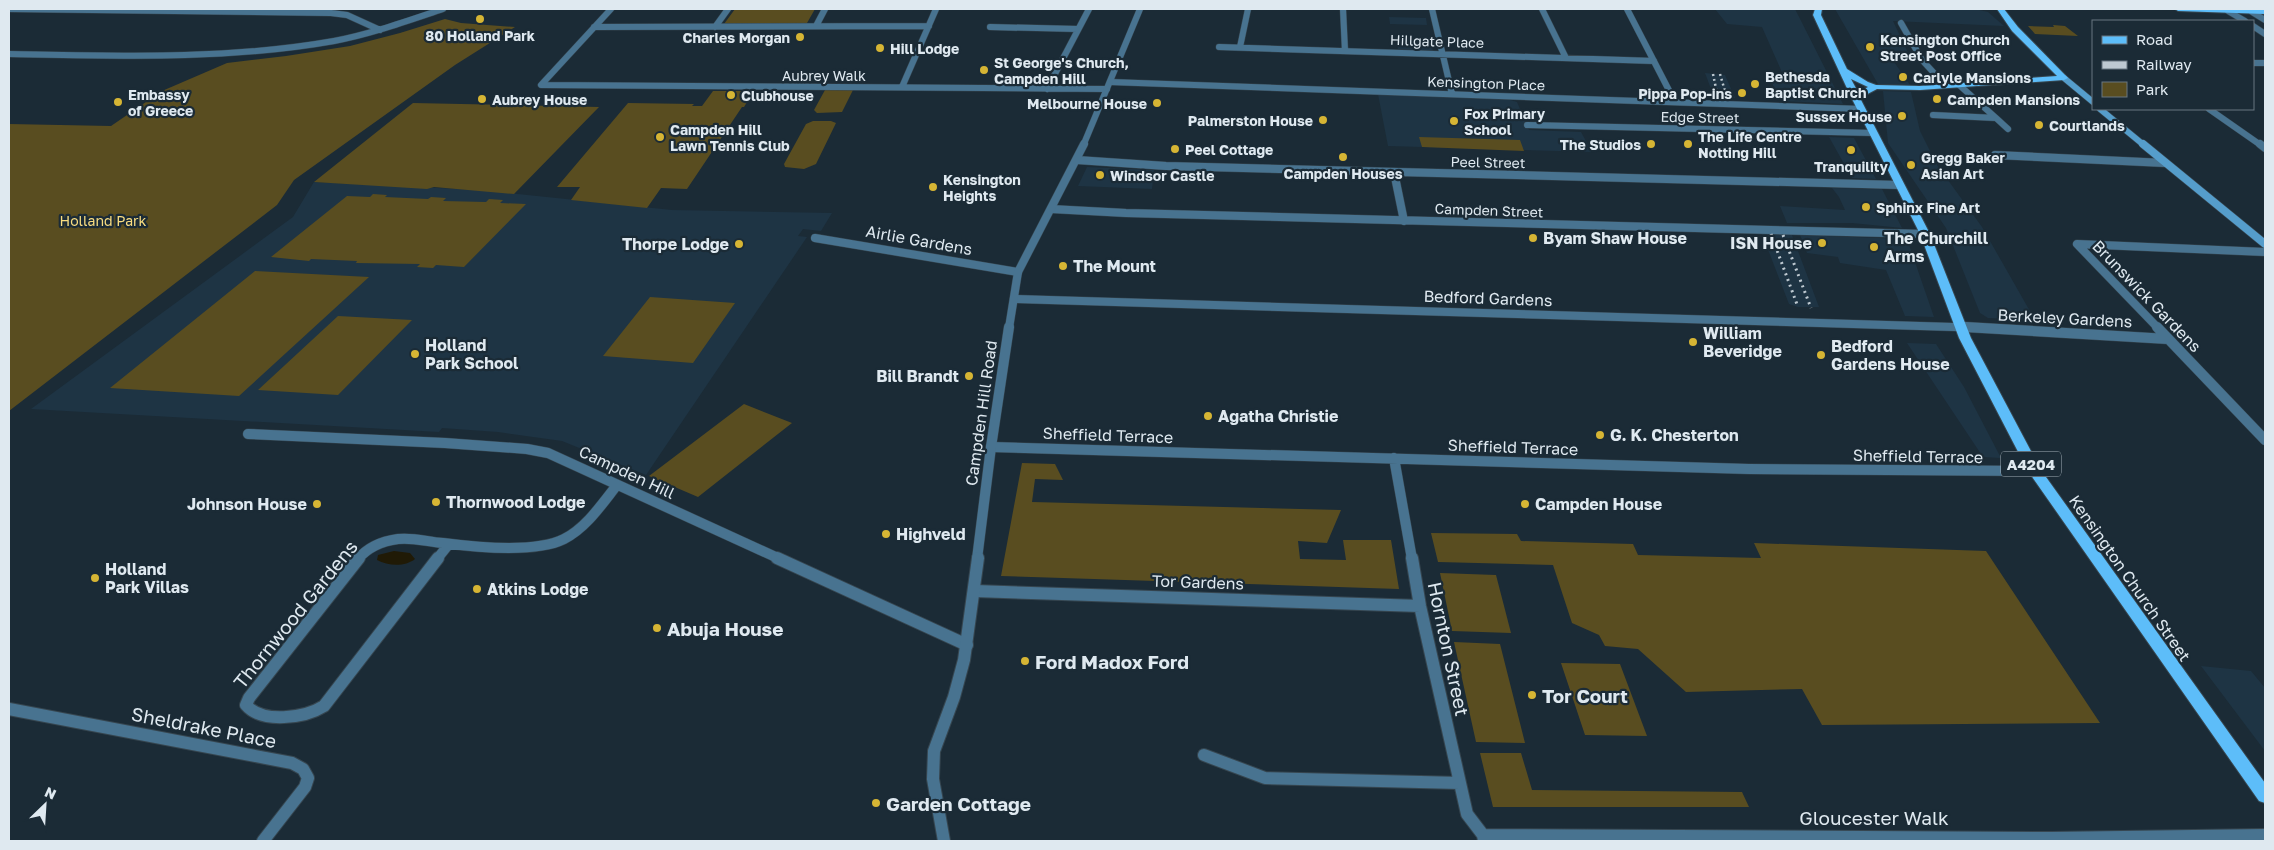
<svg xmlns="http://www.w3.org/2000/svg" width="2274" height="850" viewBox="0 0 2274 850" font-family="'Golos Text',sans-serif">
	<style>
		.built { fill: #1e3444 }
		.green { fill: #594d20 }
		.water { fill: #201a06 }
		.lines { fill: none; stroke-linecap: round; stroke-linejoin: round }
		.minor-far3-casing { stroke: #364650; stroke-width: 7 }
		.minor-far2-casing { stroke: #364650; stroke-width: 9 }
		.minor-far1-casing { stroke: #364650; stroke-width: 11 }
		.minor-casing { stroke: #364650; stroke-width: 14 }
		.tertiary-far3-casing { stroke: #364650; stroke-width: 7 }
		.tertiary-far2-casing { stroke: #364650; stroke-width: 9 }
		.tertiary-far1-casing { stroke: #364650; stroke-width: 11 }
		.tertiary-casing { stroke: #364650; stroke-width: 14 }
		.secondary-far1-casing { stroke: #364650; stroke-width: 7 }
		.secondary-casing { stroke: #364650; stroke-width: 9 }
		.primary-casing { stroke: #364650; stroke-width: 2 }
		.minor-far3 { stroke: #487390; stroke-width: 6 }
		.minor-far2 { stroke: #487390; stroke-width: 8 }
		.minor-far1 { stroke: #487390; stroke-width: 10 }
		.minor { stroke: #487390; stroke-width: 12 }
		.tertiary-far3 { stroke: #487390; stroke-width: 6 }
		.tertiary-far2 { stroke: #487390; stroke-width: 8 }
		.tertiary-far1 { stroke: #487390; stroke-width: 10 }
		.tertiary { stroke: #487390; stroke-width: 12 }
		.secondary-far1 { stroke: #559dcb; stroke-width: 6 }
		.secondary { stroke: #559dcb; stroke-width: 8 }
		.primary { fill: #5dbdf9; fill-rule: evenodd }
		.rail-far1 { stroke: #bec9d1; stroke-width: 2.5; stroke-dasharray: 2 3; stroke-linecap: butt }
		.rail { stroke: #bec9d1; stroke-width: 3; stroke-dasharray: 2 4; stroke-linecap: butt }
		.poi-dot { fill: #d6b534; stroke: #1b2b36; stroke-width: 2 }
		.labels { text-anchor: middle; dominant-baseline: central; stroke-width: 4.5; stroke-linejoin: round; paint-order: stroke }
		.far-poi-label { font-size: 14px; font-weight: bold; fill: #dfe9f0; stroke: #1b2b36; text-anchor: start }
		.far-street-label { font-size: 14px; fill: #dfe9f0; stroke: #1b2b36 }
		.far-park-label { font-size: 14px; fill: #f9dd80; stroke: #1b2b36 }
		.shield { fill: #1b2b36; stroke: #a4b0b8; stroke-width: 1 }
		.shield-label { font-size: 15px; font-weight: bold; fill: #dfe9f0 }
		.poi-label { font-size: 16px; font-weight: bold; fill: #dfe9f0; stroke: #1b2b36; text-anchor: start }
		.street-label { font-size: 16px; fill: #dfe9f0; stroke: #1b2b36 }
		.near-street-label { font-size: 19px; fill: #dfe9f0; stroke: #1b2b36 }
		.near-poi-label { font-size: 19px; font-weight: bold; fill: #dfe9f0; stroke: #1b2b36; text-anchor: start }
	</style>
	<rect width="100%" height="100%" fill="#1b2b36"/>
	<!-- built -->
	<path class="built" d="M1715 9H1795L1843 104 1782 101 1769 78 1785 79 1762 27 1727 24Z
		M1835 9H1975L1988 12 2004 26 1893 21 1910 57 1890 56 1910 85 1878 84Z
		M1389 17 1426 18 1427 25 1390 24Z
		M1396 39 1431 40 1433 51 1398 49Z
		M1705 73 1725 75 1735 98 1714 97Z
		M1883 91 1911 92 1920 131 1937 165 1982 227 2035 320 1988 318 1980 313 1946 228 1888 143Z
		M1378 94 1504 98 1517 102 1529 130 1581 132 1592 152 1388 146Z
		M1829 137 1854 138 1876 179 1852 178Z
		M1087 167 1154 170 1152 189 1078 186Z
		M314 182 479 190 672 210 832 213 821 231 803 229 798 236 807 237 646 475 562 441 498 432 442 428 439 432 31 409 293 217Z
		M1832 188 1882 189 1902 228 1852 223H1787L1780 206 1845 210 1839 197Z
		M1762 234 1792 235 1819 307H1798L1789 304Z
		M1800 235 1907 239 1934 317 1905 316 1886 270 1840 263 1838 257 1807 253Z
		M1907 343 1936 344 1964 387 2001 458 1983 457Z
		M2201 666 2251 671 2265 688V751Z"/>
	<!-- green -->
	<path class="green" d="M735 9H815L807 23 724 24Z
		M445 19 461 23 515 27 455 65 294 180 277 205 9 411V124L111 126 162 91 227 63 286 56 350 46 400 33Z
		M2053 25 2065 26 2078 36 2035 34 2028 26 2054 27Z
		M825 90H853L842 112 817 113 814 110Z
		M713 91H754L744 107H742L687 189 661 188 647 208 571 200 580 187H557L628 103 694 104 692 106H702Z
		M413 103 599 107 514 194 434 187 427 189 314 182Z
		M813 121H831L836 123 816 164 804 169 785 167 784 164 806 124Z
		M1419 137 1520 140 1524 151 1422 147Z
		M373 194 387 195 385 197 428 199 431 197 446 198 443 201 486 202 489 199 503 200 500 203 526 204 464 267 436 265 433 268 417 267 420 264 356 263 357 261 311 259 309 261 271 257 347 196 370 197Z
		M255 271 369 277 239 396 110 388Z
		M650 297 735 303 693 363 603 356Z
		M338 316 412 320 338 395 258 390Z
		M744 404 792 423 698 497 649 476Z
		M1022 463 1055 464 1063 480 1035 479 1032 502 1341 510 1327 543 1298 541 1300 559 1346 560 1343 540H1391L1399 589 1001 576Z
		M1431 533 1517 534 1521 541 1633 544 1638 555 1761 558 1754 543 1986 551 2100 723 1822 725 1802 689 1686 692 1638 649 1605 646 1599 635 1572 623 1553 565 1438 562Z
		M1440 573 1496 575 1511 633 1452 631Z
		M1454 642 1500 644 1525 743 1476 742Z
		M1561 663 1620 664 1647 736 1585 735Z
		M1480 753H1521L1532 790 1742 792 1749 807H1493Z"/>
	<!-- water -->
	<path class="water" d="M394 551 410 553 415 559C405 567 388 566 377 560L378 555Z"/>
	<g class="lines">
		<!-- minor-far3 casing -->
		<g class="minor-far3-casing">
			<path id="minor-far3" d="M9 9 331 13 347 15 380 30
				M611 9 541 85 1107 89
				M1343 9 1345 51
				M1432 9 1452 94
				M1542 9 1566 58
				M1627 9 1675 102
				M2228 11 2245 21
				M2252 12 2265 20
				M1901 23 1922 60 1945 85
				M816 26 825 9
				M2253 26 2265 34
				M594 27 929 26
				M715 27 728 9
				M990 27 1078 29
				M1219 47 1654 61
				M1240 47 1248 9
				M9 54C117 56 227 60 334 41 371 34 407 21 443 9
				M2253 63H2265
				M1110 82 1861 109
				M902 87 936 9
				M1047 89 1089 9
				M2209 109 2262 146
				M1933 115 1996 118 1958 84
				M1996 118 2008 129
				M1527 125 1873 133"/>
		</g>
		<!-- minor-far2 casing -->
		<g class="minor-far2-casing">
			<path id="minor-far2" d="M2260 144 2265 148
				M1995 155 2165 163
				M1077 160 1166 166 1899 185
				M1394 172 1404 221
				M1051 209 1126 213 1925 234
				M815 238 1018 272
				M1014 299 1987 328
				M2158 328 2077 244 2265 252"/>
		</g>
		<!-- minor-far1 casing -->
		<g class="minor-far1-casing">
			<path id="minor-far1" d="M1965 327 2168 339
				M2157 327 2265 440
				M248 434 445 443 527 449 548 453 780 559
				M991 447 1749 469 2035 471
				M1394 458 1412 559
				M358 559C368 547 383 541 398 539 413 537 428 542 443 543 474 547 536 553 564 539 586 528 602 504 617 485
				M437 559 449 544"/>
		</g>
		<!-- minor casing -->
		<g class="minor-casing">
			<path id="minor" d="M359 558 249 698 246 705C262 724 305 718 324 706L438 558
				M777 558 967 645
				M1412 558 1420 606 1467 814 1483 835 1484 841
				M975 591 1420 606
				M9 709 292 763 303 769 308 778 305 787 263 841
				M1204 755 1265 778 1460 783
				M1483 835 2051 838 2265 835"/>
		</g>
		<!-- tertiary-far3 casing -->
		<g class="tertiary-far3-casing">
			<path id="tertiary-far3" d="M1083 146 1140 9"/>
		</g>
		<!-- tertiary-far2 casing -->
		<g class="tertiary-far2-casing">
			<path id="tertiary-far2" d="M1009 328 1018 272 1084 144"/>
		</g>
		<!-- tertiary-far1 casing -->
		<g class="tertiary-far1-casing">
			<path id="tertiary-far1" d="M977 559 991 447 1009 327"/>
		</g>
		<!-- tertiary casing -->
		<g class="tertiary-casing">
			<path id="tertiary" d="M944 841 933 779 934 751 954 697 964 660 978 558"/>
		</g>
		<!-- secondary-far1 casing -->
		<g class="secondary-far1-casing">
			<path id="secondary-far1" d="M2064 78 2093 102
				M2100 109 2145 146"/>
		</g>
		<!-- secondary casing -->
		<g class="secondary-casing">
			<path id="secondary" d="M2143 144 2265 244"/>
		</g>
		<!-- primary casing -->
		<g class="primary-casing">
			<path id="primary" d="M1815 9H1822L1821 15 1847 69 1868 82 1876 85 1920 86 2057 76 2012 31 1997 9H2004L2018 27 2068 78 2064 80 1920 90 1877 89 1860 98 1930 234 1971 338 2041 470 2265 783V803L2259 801 2028 471 1959 338 1920 234 1851 97 1813 15ZM1851 79 1868 87 1858 92Z
				M2175 9 2265 10V14L2178 11Z"/>
		</g>
		<!-- minor-far3 -->
		<use href="#minor-far3" class="minor-far3"/>
		<!-- minor-far2 -->
		<use href="#minor-far2" class="minor-far2"/>
		<!-- minor-far1 -->
		<use href="#minor-far1" class="minor-far1"/>
		<!-- minor -->
		<use href="#minor" class="minor"/>
		<!-- tertiary-far3 -->
		<use href="#tertiary-far3" class="tertiary-far3"/>
		<!-- tertiary-far2 -->
		<use href="#tertiary-far2" class="tertiary-far2"/>
		<!-- tertiary-far1 -->
		<use href="#tertiary-far1" class="tertiary-far1"/>
		<!-- tertiary -->
		<use href="#tertiary" class="tertiary"/>
		<!-- secondary-far1 -->
		<use href="#secondary-far1" class="secondary-far1"/>
		<!-- secondary -->
		<use href="#secondary" class="secondary"/>
		<!-- primary -->
		<use href="#primary" class="primary"/>
		<!-- rail-far1 -->
		<path class="rail-far1" d="M1713 74 1718 98
			M1720 74 1727 98"/>
		<!-- rail -->
		<path class="rail" d="M1771 234 1798 307
			M1783 235 1811 308"/>
	</g>
	<!-- markers -->
	<g class="poi-dot">
		<circle cx="480" cy="19" r="5"/>
		<circle cx="800" cy="37" r="5"/>
		<circle cx="1870" cy="47" r="5"/>
		<circle cx="880" cy="48" r="5"/>
		<circle cx="984" cy="70" r="5"/>
		<circle cx="1903" cy="77" r="5"/>
		<circle cx="1755" cy="84" r="5"/>
		<circle cx="1742" cy="93" r="5"/>
		<circle cx="731" cy="95" r="5"/>
		<circle cx="482" cy="99" r="5"/>
		<circle cx="1937" cy="99" r="5"/>
		<circle cx="118" cy="102" r="5"/>
		<circle cx="1157" cy="103" r="5"/>
		<circle cx="1902" cy="116" r="5"/>
		<circle cx="1323" cy="120" r="5"/>
		<circle cx="1454" cy="121" r="5"/>
		<circle cx="2039" cy="125" r="5"/>
		<circle cx="660" cy="137" r="5"/>
		<circle cx="1651" cy="144" r="5"/>
		<circle cx="1688" cy="144" r="5"/>
		<circle cx="1175" cy="149" r="5"/>
		<circle cx="1851" cy="150" r="5"/>
		<circle cx="1343" cy="157" r="5"/>
		<circle cx="1911" cy="165" r="5"/>
		<circle cx="1100" cy="175" r="5"/>
		<circle cx="933" cy="187" r="5"/>
		<circle cx="1866" cy="207" r="5"/>
		<circle cx="1533" cy="238" r="5"/>
		<circle cx="1822" cy="243" r="5"/>
		<circle cx="739" cy="244" r="5"/>
		<circle cx="1874" cy="247" r="5"/>
		<circle cx="1063" cy="266" r="5"/>
		<circle cx="1693" cy="342" r="5"/>
		<circle cx="415" cy="354" r="5"/>
		<circle cx="1821" cy="355" r="5"/>
		<circle cx="969" cy="376" r="5"/>
		<circle cx="1208" cy="416" r="5"/>
		<circle cx="1600" cy="435" r="5"/>
		<circle cx="436" cy="502" r="5"/>
		<circle cx="317" cy="504" r="5"/>
		<circle cx="1525" cy="504" r="5"/>
		<circle cx="886" cy="534" r="5"/>
		<circle cx="95" cy="578" r="5"/>
		<circle cx="477" cy="589" r="5"/>
		<circle cx="657" cy="628" r="5"/>
		<circle cx="1025" cy="661" r="5"/>
		<circle cx="1532" cy="695" r="5"/>
		<circle cx="876" cy="803" r="5"/>
	</g>
	<g class="labels">
		<!-- far-poi labels -->
		<g class="far-poi-label">
			<text x="480" y="35" text-anchor="middle">80 Holland Park</text>
			<text x="790" y="37" text-anchor="end">Charles Morgan</text>
			<text x="1880" y="39">Kensington Church<tspan x="1880" dy="16">Street Post Office</tspan></text>
			<text x="890" y="48">Hill Lodge</text>
			<text x="994" y="62">St George's Church,<tspan x="994" dy="16">Campden Hill</tspan></text>
			<text x="1765" y="76">Bethesda<tspan x="1765" dy="16">Baptist Church</tspan></text>
			<text x="1913" y="77">Carlyle Mansions</text>
			<text x="1732" y="93" text-anchor="end">Pippa Pop-ins</text>
			<text x="128" y="94">Embassy<tspan x="128" dy="16">of Greece</tspan></text>
			<text x="741" y="95">Clubhouse</text>
			<text x="492" y="99">Aubrey House</text>
			<text x="1947" y="99">Campden Mansions</text>
			<text x="1147" y="103" text-anchor="end">Melbourne House</text>
			<text x="1464" y="113">Fox Primary<tspan x="1464" dy="16">School</tspan></text>
			<text x="1892" y="116" text-anchor="end">Sussex House</text>
			<text x="1313" y="120" text-anchor="end">Palmerston House</text>
			<text x="2049" y="125">Courtlands</text>
			<text x="670" y="129">Campden Hill<tspan x="670" dy="16">Lawn Tennis Club</tspan></text>
			<text x="1698" y="136">The Life Centre<tspan x="1698" dy="16">Notting Hill</tspan></text>
			<text x="1641" y="144" text-anchor="end">The Studios</text>
			<text x="1185" y="149">Peel Cottage</text>
			<text x="1921" y="157">Gregg Baker<tspan x="1921" dy="16">Asian Art</tspan></text>
			<text x="1851" y="166" text-anchor="middle">Tranquility</text>
			<text x="1343" y="173" text-anchor="middle">Campden Houses</text>
			<text x="1110" y="175">Windsor Castle</text>
			<text x="943" y="179">Kensington<tspan x="943" dy="16">Heights</tspan></text>
			<text x="1876" y="207">Sphinx Fine Art</text>
		</g>
		<!-- far-street labels -->
		<g class="far-street-label">
			<text transform="translate(1437 41) rotate(2)">Hillgate Place</text>
			<text x="824" y="75">Aubrey Walk</text>
			<text transform="translate(1486 83) rotate(2)">Kensington Place</text>
			<text transform="translate(1700 117) rotate(1)">Edge Street</text>
			<text transform="translate(1488 162) rotate(1)">Peel Street</text>
			<text transform="translate(1489 210) rotate(2)">Campden Street</text>
		</g>
		<!-- far-park labels -->
		<g class="far-park-label">
			<text x="103" y="220">Holland Park</text>
		</g>
		<!-- shield labels -->
		<rect class="shield" x="2001" y="451.5" width="60" height="25" rx="4"/>
		<g class="shield-label">
			<text x="2031" y="464">A4204</text>
		</g>
		<!-- poi labels -->
		<g class="poi-label">
			<text x="1543" y="238">Byam Shaw House</text>
			<text x="1884" y="238">The Churchill<tspan x="1884" dy="18">Arms</tspan></text>
			<text x="1812" y="243" text-anchor="end">ISN House</text>
			<text x="729" y="244" text-anchor="end">Thorpe Lodge</text>
			<text x="1073" y="266">The Mount</text>
			<text x="1703" y="333">William<tspan x="1703" dy="18">Beveridge</tspan></text>
			<text x="425" y="345">Holland<tspan x="425" dy="18">Park School</tspan></text>
			<text x="1831" y="346">Bedford<tspan x="1831" dy="18">Gardens House</tspan></text>
			<text x="959" y="376" text-anchor="end">Bill Brandt</text>
			<text x="1218" y="416">Agatha Christie</text>
			<text x="1610" y="435">G. K. Chesterton</text>
			<text x="446" y="502">Thornwood Lodge</text>
			<text x="307" y="504" text-anchor="end">Johnson House</text>
			<text x="1535" y="504">Campden House</text>
			<text x="896" y="534">Highveld</text>
			<text x="105" y="569">Holland<tspan x="105" dy="18">Park Villas</tspan></text>
			<text x="487" y="589">Atkins Lodge</text>
		</g>
		<!-- street labels -->
		<g class="street-label">
			<text transform="translate(919 240) rotate(10)">Airlie Gardens</text>
			<text transform="translate(2147 296) rotate(46)">Brunswick Gardens</text>
			<text transform="translate(1488 298) rotate(2)">Bedford Gardens</text>
			<text transform="translate(2065 318) rotate(3)">Berkeley Gardens</text>
			<text transform="translate(981 413) rotate(-82)">Campden Hill Road</text>
			<text transform="translate(1108 435) rotate(2)">Sheffield Terrace</text>
			<text transform="translate(1513 447) rotate(2)">Sheffield Terrace</text>
			<text transform="translate(1918 456) rotate(1)">Sheffield Terrace</text>
			<text transform="translate(627 472) rotate(25)">Campden Hill</text>
			<text transform="translate(2130 578) rotate(55)">Kensington Church Street</text>
			<text transform="translate(1198 582) rotate(2)">Tor Gardens</text>
		</g>
		<!-- near-street labels -->
		<g class="near-street-label">
			<text transform="translate(295 614) rotate(-51)">Thornwood Gardens</text>
			<text transform="translate(1449 649) rotate(78)">Hornton Street</text>
			<text transform="translate(204 727) rotate(11)">Sheldrake Place</text>
			<text x="1874" y="817">Gloucester Walk</text>
		</g>
		<!-- near-poi labels -->
		<g class="near-poi-label">
			<text x="667" y="628">Abuja House</text>
			<text x="1035" y="661">Ford Madox Ford</text>
			<text x="1542" y="695">Tor Court</text>
			<text x="886" y="803">Garden Cottage</text>
		</g>
	</g>
	<!-- border -->
	<rect width="2274" height="850" fill="none" stroke="#dfe9f0" stroke-width="20"/>
	<!-- legend -->
	<rect x="2092" y="20" width="162" height="90" fill="#1b2b36" stroke="#697780"/>
	<rect x="2102" y="36" width="25" height="8" fill="#5dbdf9" stroke="#697780"/>
	<text x="2136" y="45" font-size="15" fill="#dfe9f0">Road</text>
	<rect x="2102" y="61" width="25" height="8" fill="#bec9d1" stroke="#697780"/>
	<text x="2136" y="70" font-size="15" fill="#dfe9f0">Railway</text>
	<rect x="2102" y="82" width="25" height="15" fill="#594d20" stroke="#697780"/>
	<text x="2136" y="95" font-size="15" fill="#dfe9f0">Park</text>
	<!-- north arrow -->
	<g transform="translate(45 805) rotate(25)" stroke="#1b2b36" stroke-width="4" paint-order="stroke">
	<path d="M0-4L9 19L0 12L-9 19Z" fill="#dfe9f0"/>
	<text y="-8" font-size="14" font-weight="bold" text-anchor="middle" fill="#dfe9f0">N</text>
	</g>
</svg>
